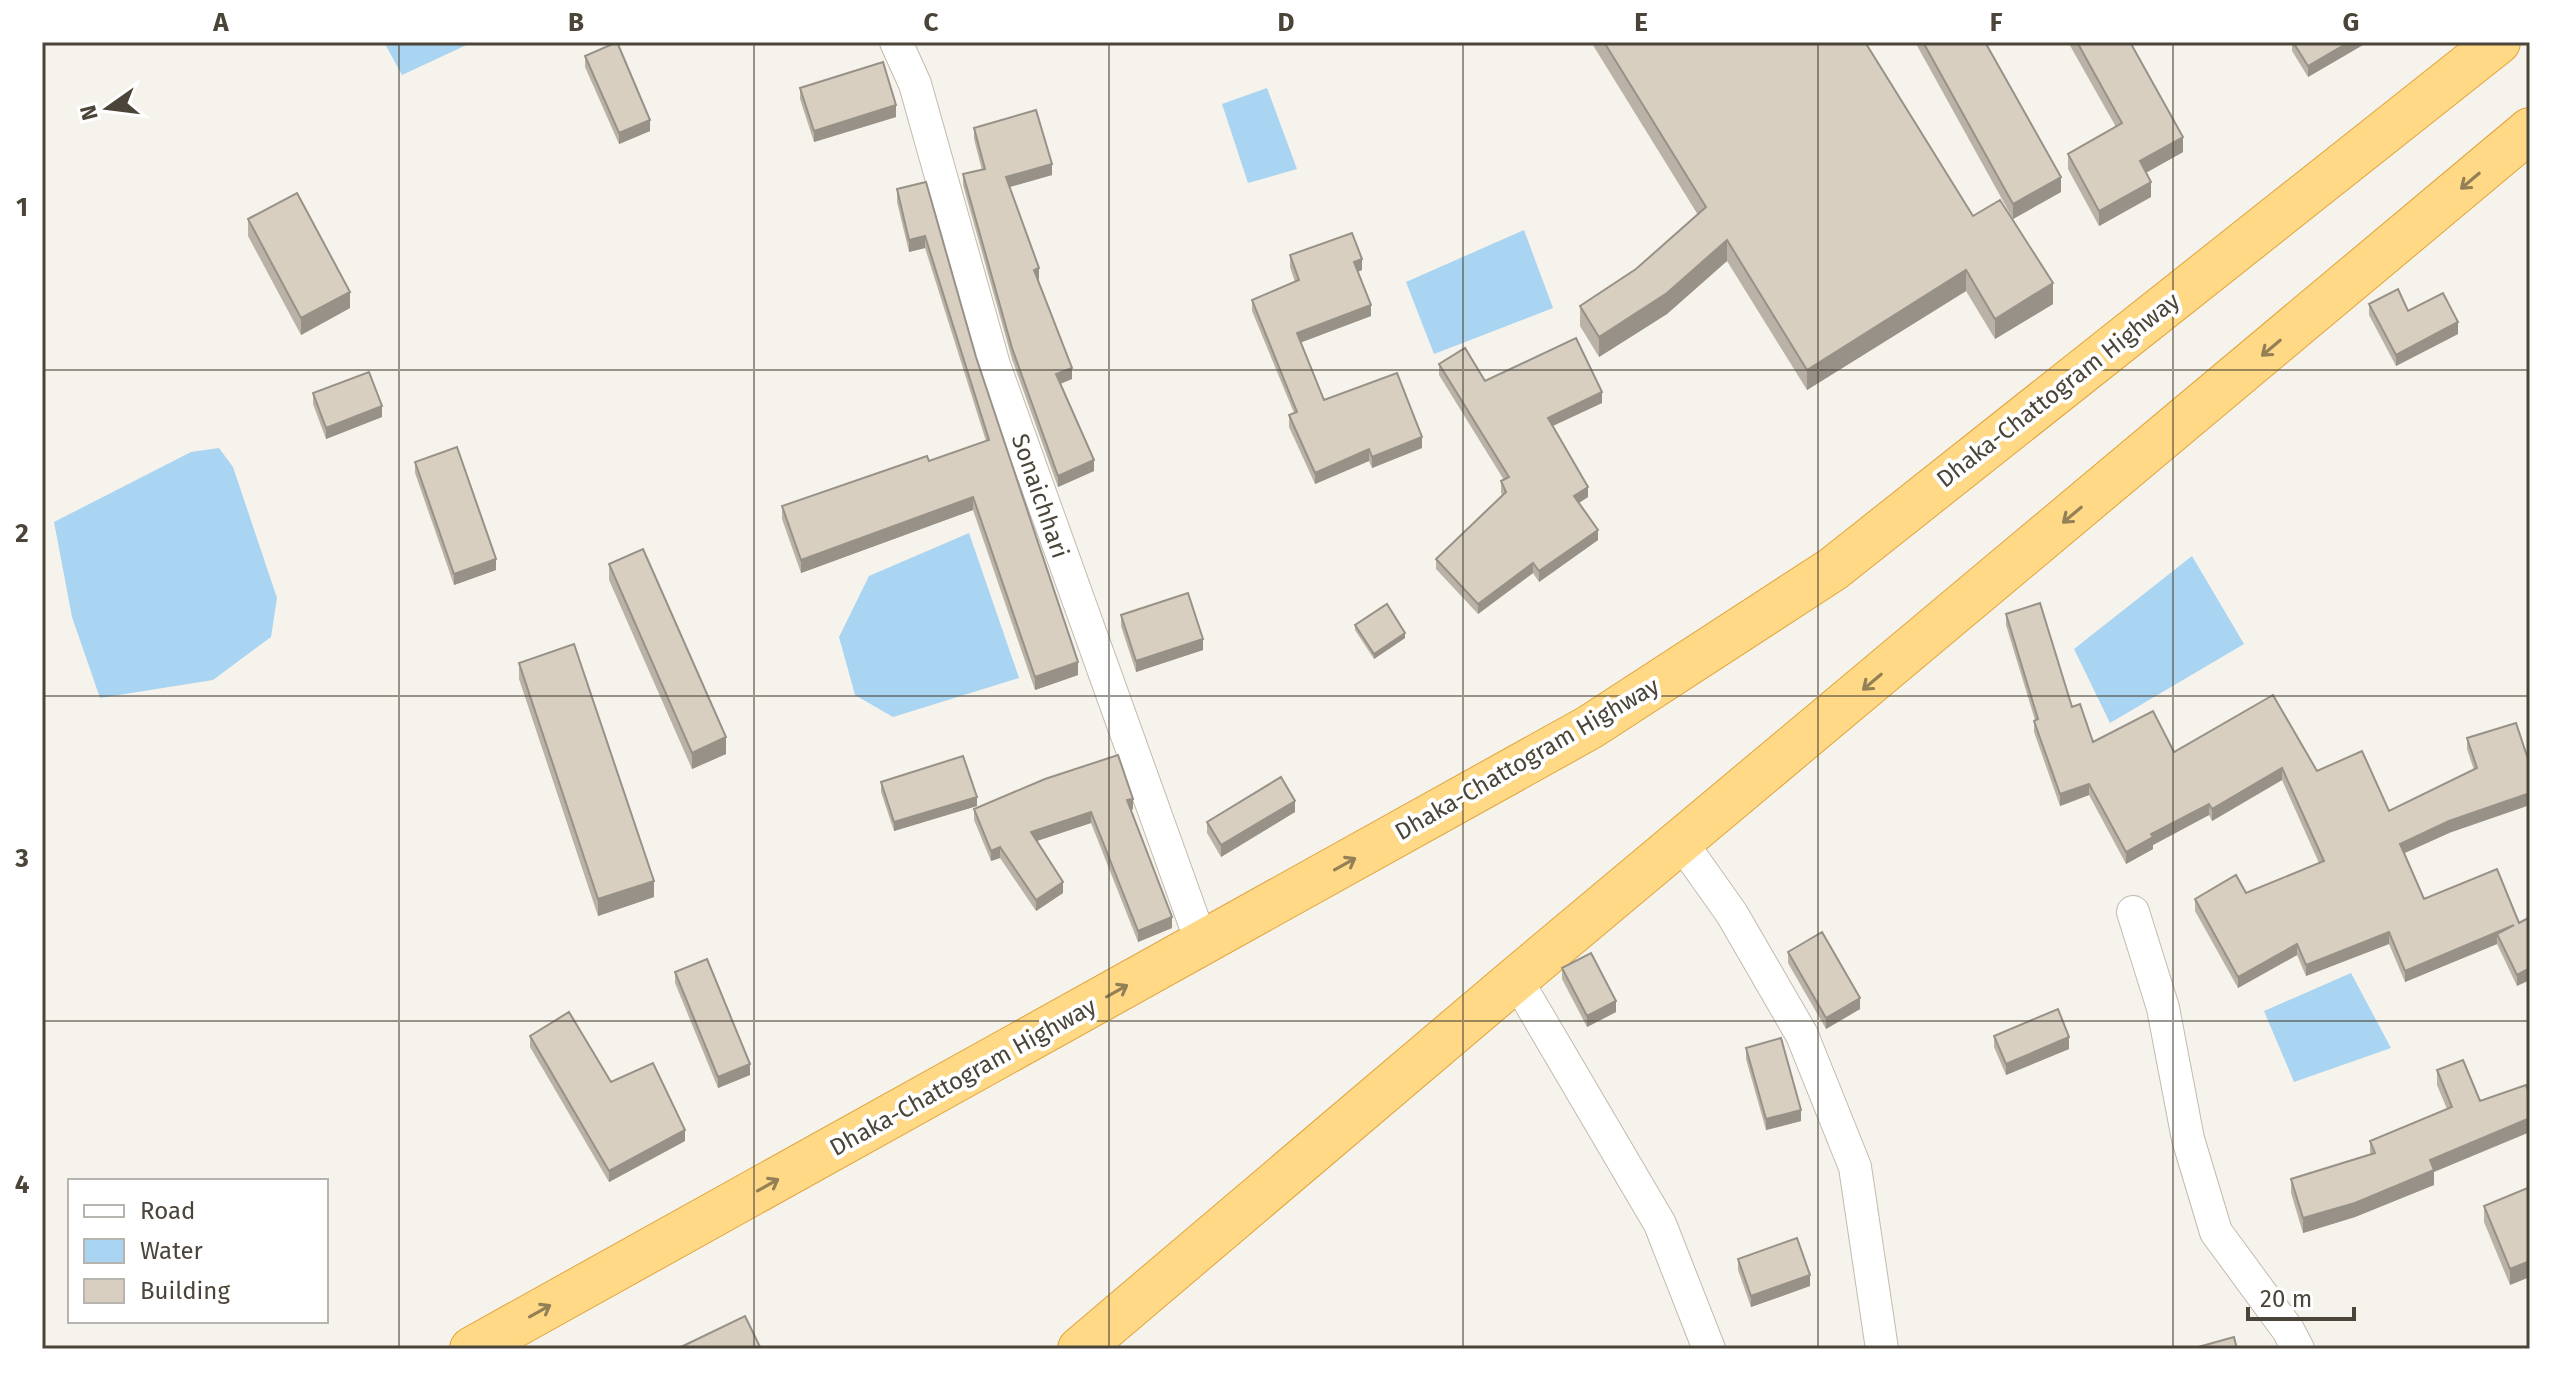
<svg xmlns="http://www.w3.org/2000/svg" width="2572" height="1391" viewBox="0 0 2572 1391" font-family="'Fira Sans',sans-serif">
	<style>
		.water { fill: #a9d4f2 }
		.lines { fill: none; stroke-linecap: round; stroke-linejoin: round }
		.minor-casing { stroke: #c2bbae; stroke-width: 34 }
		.trunk-casing { stroke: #e0a43c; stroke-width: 46 }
		.minor { stroke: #fff; stroke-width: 32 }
		.trunk { stroke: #ffd985; stroke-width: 44 }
		.wall { fill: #bab2a6 }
		.shaded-wall { fill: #979187 }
		.building { fill: #d8cfc1; stroke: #979187; stroke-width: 2 }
		.oneway { stroke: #938057 }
		.grid { fill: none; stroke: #4b4439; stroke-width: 2; stroke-opacity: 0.55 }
		.labels { text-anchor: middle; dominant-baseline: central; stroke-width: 8; stroke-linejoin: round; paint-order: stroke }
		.street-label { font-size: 24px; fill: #4b4439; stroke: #fff }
		.neatline { fill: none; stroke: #4b4439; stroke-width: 3 }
		.grid-label { font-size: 26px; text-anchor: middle; font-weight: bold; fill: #4b4439 }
	</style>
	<rect width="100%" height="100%" fill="#f6f3ec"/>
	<!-- water -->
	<path class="water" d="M384 42H473L402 75Z
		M1267 88 1297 169 1248 183 1222 104Z
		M1524 230 1553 308 1434 354 1406 282Z
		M219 448 233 467 277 598 271 637 213 680 100 698 72 617 54 522 191 452Z
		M969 533 1019 678 893 717 855 695 839 637 869 576Z
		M2192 556 2244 644 2110 723 2074 649Z
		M2351 973 2391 1048 2294 1082 2264 1011Z"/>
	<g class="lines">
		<!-- minor casing -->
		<g class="minor-casing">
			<path id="minor" d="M896 42 915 84 994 365 1202 944
				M1681 842 1732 914 1802 1035 1855 1167 1882 1349
				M2133 912 2163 1008 2188 1139 2216 1232 2288 1330 2298 1349
				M1516 979 1660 1224 1709 1349"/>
		</g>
		<!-- trunk casing -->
		<g class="trunk-casing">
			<path id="trunk" d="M472 1349 1590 727 1833 569 2498 42
				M1080 1349 1516 979 2530 130"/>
		</g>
		<!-- minor -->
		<use href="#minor" class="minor"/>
		<!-- trunk -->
		<use href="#trunk" class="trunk"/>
	</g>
	<!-- wall -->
	<path class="wall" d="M1591 42H1865L1973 216 2053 304 1995 339 1966 291 1807 390 1727 261 1667 314 1599 357 1580 326V306L1636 269 1698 215Z
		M1915 42H1985L2061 192 2013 219Z
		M2068 42H2130L2183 152 2146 173 2151 197 2099 226 2068 169V154L2116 127Z
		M2292 42H2368L2308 77 2292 51Z
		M585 56 650 131 619 144 585 67Z
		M800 88 896 117 814 142 800 99Z
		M974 128 1052 175 1010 187 1039 279 1038 280 1072 379 1061 384 1094 471 1058 487 1012 359 963 185V174L982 170 974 139Z
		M926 182 976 357 1078 675 1035 690 973 510 801 573 782 519V506L929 461 986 441 925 248 909 252 897 202V189Z
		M248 219 350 308 301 335 248 236Z
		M1290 255 1362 270 1358 272 1371 316 1301 342 1324 400 1422 448 1372 468 1369 461 1315 484 1289 427V415L1294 413 1252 311V300L1295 282 1290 267Z
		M2369 304 2408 311 2458 334 2396 366 2369 315Z
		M1439 364 1485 381 1602 403 1553 426 1588 497 1579 503 1598 540 1539 582 1533 573 1478 614 1436 569V559L1502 495 1501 492V481L1504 480 1439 375Z
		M313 393 382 417 326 439 313 404Z
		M415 462 496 570 454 585 415 473Z
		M609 564 726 754 692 769 609 580Z
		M2006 614 2072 707 2093 742 2317 771 2389 811 2474 770 2467 749V738L2516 723 2449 833 2405 853 2424 899 2519 923 2517 986 2497 944 2405 982 2389 944 2306 976 2297 955 2238 988 2195 911V899L2246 893 2319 863 2282 780 2212 821 2209 815 2153 845V849L2126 864 2089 795 2060 806 2034 732V721L2035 720 2006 625Z
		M1121 615 1203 650 1136 672 1121 626Z
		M1355 625 1405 638 1374 659 1355 630Z
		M519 663 654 897 598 916 519 679Z
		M881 782 977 806 894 831 881 792Z
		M974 809H1133L1131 810 1172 928 1138 942 1091 823 1036 841 1063 893 1036 911 1000 858 991 861 974 820Z
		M1295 812 1221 857 1207 833V822Z
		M1788 952 1860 1009 1826 1029 1788 963Z
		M1562 968 1616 1012 1587 1027 1562 979Z
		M675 972 750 1075 718 1088 675 983Z
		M530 1036 611 1082 685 1141 609 1182 530 1047Z
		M1994 1036 2069 1049 2006 1075 1994 1047Z
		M1746 1048 1801 1121 1766 1130 1746 1059Z
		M2437 1070 2480 1101 2434 1172V1185L2355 1217 2303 1233 2291 1193V1179L2370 1154V1141L2447 1109 2437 1085Z
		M2530 1187 2510 1285 2484 1222V1206Z
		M1738 1259 1810 1286 1751 1307 1738 1270Z"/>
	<!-- shaded-wall -->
	<path class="shaded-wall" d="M2349 42H2368L2308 77V66Z
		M896 105V117L814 142V131Z
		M650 120V131L619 144V133Z
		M2183 137V152L2140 176V161Z
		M1052 164V175L1006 188V177Z
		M2061 177V192L2013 219V204Z
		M2151 182V197L2099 226V211Z
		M925 236V248L909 252V240Z
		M1727 240V261L1667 314 1599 357V337Z
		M1362 259V270L1354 273V262Z
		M1039 268V279L1034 281V270Z
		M1966 270V291L1807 390V370Z
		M2053 283V304L1995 339V319Z
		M350 292V308L301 335V318Z
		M1371 305V316L1297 344V333Z
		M2458 322V334L2396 366V355Z
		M1072 368V379L1056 385V374Z
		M1602 392V403L1548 428V418Z
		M382 406V417L326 439V428Z
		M1422 437V448L1372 468V457Z
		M1369 449V461L1315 484V473Z
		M1094 460V471L1058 487V476Z
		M1588 487V497L1574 506V496Z
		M973 497V510L801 573V560Z
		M1598 530V540L1539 582V571Z
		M496 559V570L454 585V574Z
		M1533 563V573L1478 614V604Z
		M1405 633V638L1374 659V654Z
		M1203 639V650L1136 672V661Z
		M1078 662V675L1035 690V677Z
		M726 737V754L692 769V753Z
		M2282 768V780L2212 821V809Z
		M2089 784V795L2060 806V794Z
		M2530 793V805L2449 833 2400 855V844L2449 821Z
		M977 797V806L894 831V822Z
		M1133 799V809L1127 811V800Z
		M1295 801V812L1221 857V845Z
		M2209 804V815L2153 845V849L2126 864V852L2151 834Z
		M1091 812V823L1031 843V832Z
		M1000 847V858L991 861V851Z
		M654 881V897L598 916V899Z
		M1063 882V893L1036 911V900Z
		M1172 917V928L1138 942V931Z
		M2514 925 2497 934V944L2405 982V971Z
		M2389 932V944L2306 976V965Z
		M2297 944V955L2238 988V977Z
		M2530 968V980L2517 986V975Z
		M1860 998V1009L1826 1029V1018Z
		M1616 1001V1012L1587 1027V1016Z
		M2069 1037V1049L2006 1075V1064Z
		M750 1064V1075L718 1088V1077Z
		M1801 1110V1121L1766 1130V1119Z
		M2530 1118V1132L2434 1172V1185L2355 1217 2303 1233V1218L2430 1160Z
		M685 1130V1141L609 1182V1171Z
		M2530 1261V1277L2510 1285V1269Z
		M1810 1275V1286L1751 1307V1296Z"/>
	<!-- building -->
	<path class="building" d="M617 42 650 120 619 133 585 56Z
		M1604 42H1865L1973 216 2000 200 2053 283 1995 319 1966 270 1807 370 1727 240 1667 293 1599 337 1580 306 1636 269 1706 207Z
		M1923 42H1985L2061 177 2013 204Z
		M2077 42H2130L2183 137 2140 161 2151 182 2099 211 2068 154 2122 123Z
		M2293 42H2349L2308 66Z
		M883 62 896 105 814 131 800 88Z
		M1036 110 1052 164 1006 177 1039 268 1034 270 1072 368 1056 374 1094 460 1058 476 1012 348 963 174 985 169 974 128Z
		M926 182 976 357 1078 662 1035 677 973 497 801 560 782 506 927 456 929 461 989 440 925 236 909 240 897 189Z
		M297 193 350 292 301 318 248 219Z
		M1352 233 1362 259 1354 262 1371 305 1297 333 1324 400 1397 373 1422 437 1372 457 1369 449 1315 473 1289 415 1297 412 1252 300 1299 280 1290 255Z
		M2398 289 2408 311 2443 293 2458 322 2396 355 2369 304Z
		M1576 338 1602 392 1548 418 1588 487 1574 496 1598 530 1539 571 1533 563 1478 604 1436 559 1506 492 1501 481 1509 477 1439 364 1465 348 1485 381Z
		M369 372 382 406 326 428 313 393Z
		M457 447 496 559 454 574 415 462Z
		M643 549 726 737 692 753 609 564Z
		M1188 593 1203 639 1136 661 1121 615Z
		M2040 603 2072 707 2080 704 2093 742 2153 711 2174 752 2273 695 2317 771 2362 751 2389 811 2477 768 2467 738 2516 723 2530 765V793L2449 821 2400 844 2424 899 2497 869 2519 923 2530 917V968L2517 975 2497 934 2514 925 2405 971 2389 932 2306 965 2297 944 2238 977 2195 899 2236 875 2246 893 2324 861 2282 768 2212 809 2209 804 2151 834 2153 837 2126 852 2089 784 2060 794 2034 721 2038 719 2006 614Z
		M1387 604 1405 633 1374 654 1355 625Z
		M574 644 654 881 598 899 519 663Z
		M1118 755 1133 799 1127 800 1172 917 1138 931 1091 812 1031 832 1063 882 1036 900 1000 847 991 851 974 809 1045 779Z
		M963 756 977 797 894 822 881 782Z
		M1281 777 1295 801 1221 845 1207 822Z
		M1822 932 1860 998 1826 1018 1788 952Z
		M1591 953 1616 1001 1587 1016 1562 968Z
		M707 959 750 1064 718 1077 675 972Z
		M2058 1009 2069 1037 2006 1064 1994 1036Z
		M569 1012 611 1082 653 1063 685 1130 609 1171 530 1036Z
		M1781 1038 1801 1110 1766 1119 1746 1048Z
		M2463 1060 2480 1101 2526 1085 2530 1095V1118L2430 1160 2434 1170 2355 1203 2303 1218 2291 1179 2375 1153 2370 1141 2452 1107 2437 1070Z
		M2530 1187V1261L2510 1269 2484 1206Z
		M1797 1238 1810 1275 1751 1296 1738 1259Z
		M745 1316 761 1349H681V1347Z
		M2234 1337 2237 1349H2191Z"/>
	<!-- one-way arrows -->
	<defs><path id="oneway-shaft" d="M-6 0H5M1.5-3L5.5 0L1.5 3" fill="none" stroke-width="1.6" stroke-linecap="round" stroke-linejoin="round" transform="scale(2)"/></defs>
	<g class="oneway">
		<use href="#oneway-shaft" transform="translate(2470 181) rotate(140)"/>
		<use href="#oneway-shaft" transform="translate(2271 348) rotate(140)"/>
		<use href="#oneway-shaft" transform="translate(2072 515) rotate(140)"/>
		<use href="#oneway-shaft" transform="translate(1872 682) rotate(140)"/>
		<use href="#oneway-shaft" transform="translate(1345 864) rotate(-29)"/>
		<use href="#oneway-shaft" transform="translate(1117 991) rotate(-29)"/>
		<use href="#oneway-shaft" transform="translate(768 1185) rotate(-29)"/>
		<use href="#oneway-shaft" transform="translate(540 1311) rotate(-29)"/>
	</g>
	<!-- grid -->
	<path class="grid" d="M399 42V1349M754 42V1349M1109 42V1349M1463 42V1349M1818 42V1349M2173 42V1349M42 370H2530M42 696H2530M42 1021H2530"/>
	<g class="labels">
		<!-- street labels -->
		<g class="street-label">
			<text transform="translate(2058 390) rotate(-38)">Dhaka-Chattogram Highway</text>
			<text transform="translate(1040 496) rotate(71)">Sonaichhari</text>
			<text transform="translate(1527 759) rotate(-30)">Dhaka-Chattogram Highway</text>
			<text transform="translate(963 1077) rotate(-29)">Dhaka-Chattogram Highway</text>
		</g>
	</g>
	<!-- border -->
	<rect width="2572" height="1391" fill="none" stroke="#ffffff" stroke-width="88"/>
	<!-- legend -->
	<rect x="68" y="1179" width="260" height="144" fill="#ffffff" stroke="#b7b4b0" stroke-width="2"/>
	<rect x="84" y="1205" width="40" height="12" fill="#ffffff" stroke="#b7b4b0" stroke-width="2"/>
	<text x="140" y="1219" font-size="24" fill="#4b4439">Road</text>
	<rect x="84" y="1239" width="40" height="24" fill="#a9d4f2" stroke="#b7b4b0" stroke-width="2"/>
	<text x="140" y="1259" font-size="24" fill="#4b4439">Water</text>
	<rect x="84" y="1279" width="40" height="24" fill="#d8cfc1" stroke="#b7b4b0" stroke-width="2"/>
	<text x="140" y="1299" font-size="24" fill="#4b4439">Building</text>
	<!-- north arrow -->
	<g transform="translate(108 108) rotate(256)" stroke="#ffffff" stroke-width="6" paint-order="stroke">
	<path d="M0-6L14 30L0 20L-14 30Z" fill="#4b4439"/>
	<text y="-12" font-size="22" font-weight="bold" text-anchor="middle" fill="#4b4439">N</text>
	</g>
	<!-- scale -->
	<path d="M2248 1307v12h106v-12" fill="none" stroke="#4b4439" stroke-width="4"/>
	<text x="2260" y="1307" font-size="24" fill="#4b4439" stroke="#ffffff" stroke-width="6" paint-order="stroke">20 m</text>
	<rect x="44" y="44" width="2484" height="1303" class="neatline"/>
	<g class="grid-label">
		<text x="221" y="31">A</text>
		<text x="576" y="31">B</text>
		<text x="931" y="31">C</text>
		<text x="1286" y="31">D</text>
		<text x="1641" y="31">E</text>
		<text x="1996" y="31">F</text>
		<text x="2351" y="31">G</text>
		<text x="22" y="216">1</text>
		<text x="22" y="542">2</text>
		<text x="22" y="867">3</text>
		<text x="22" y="1193">4</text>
	</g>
</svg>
